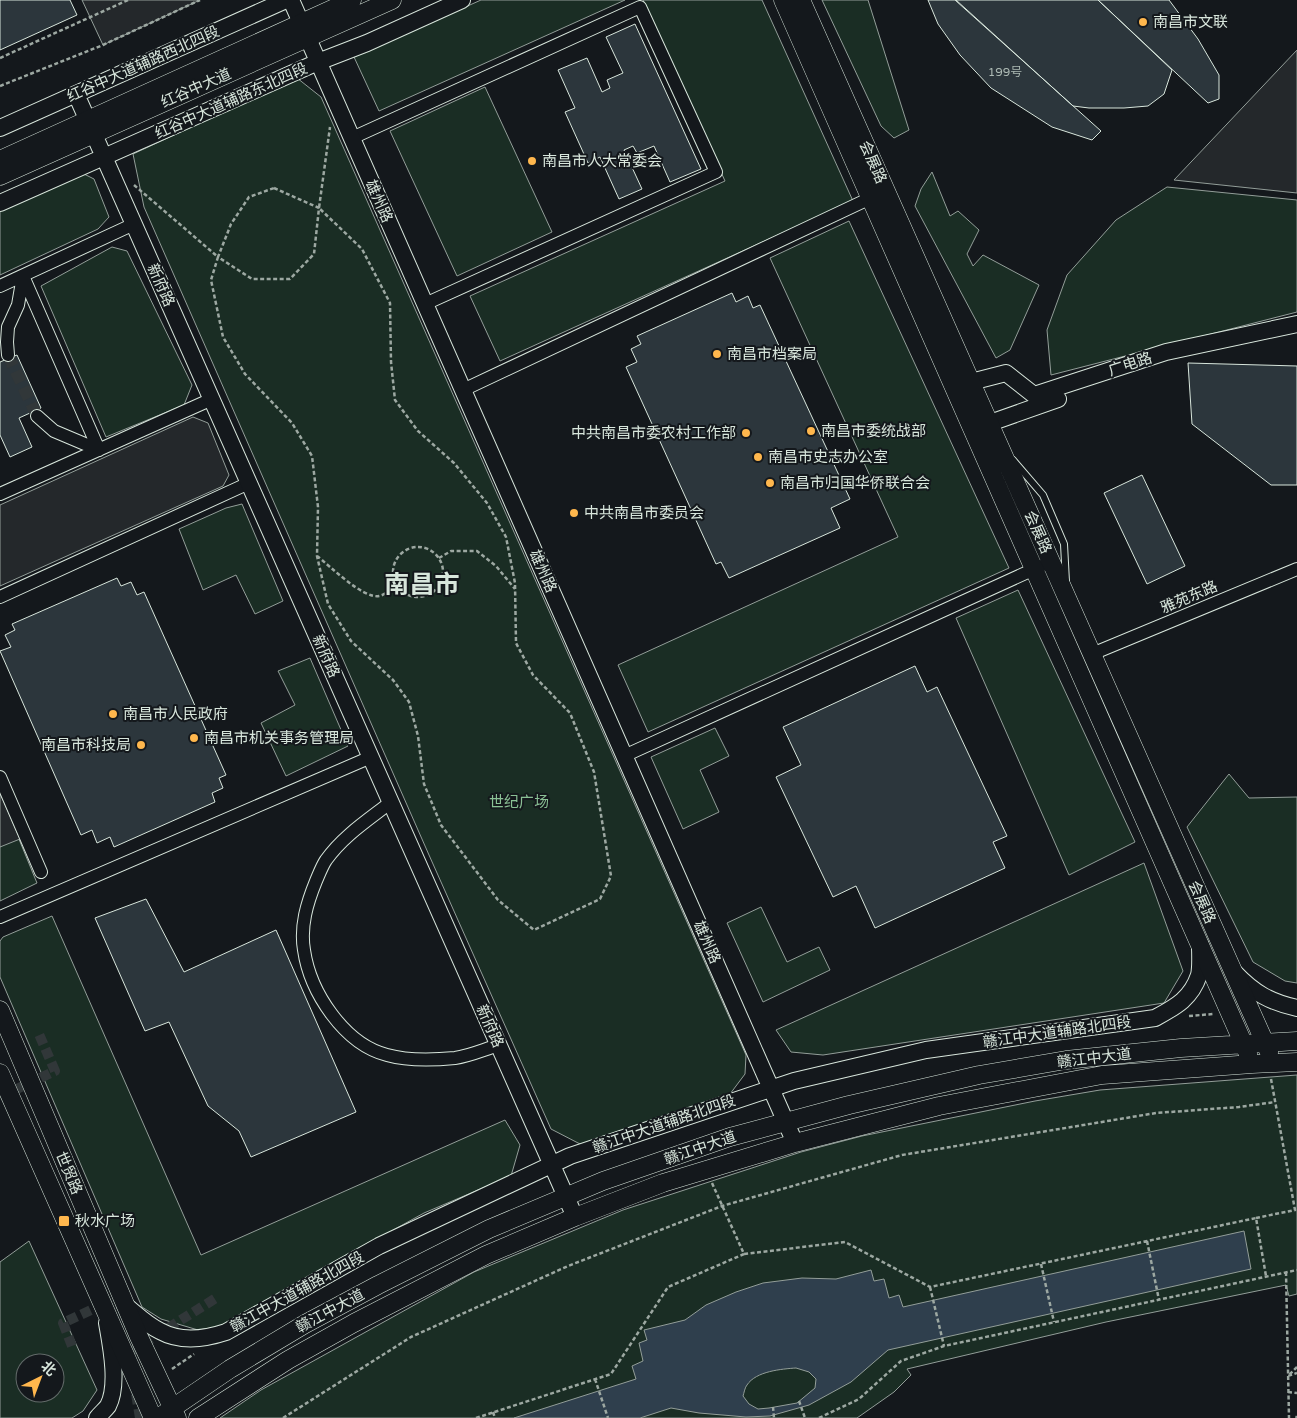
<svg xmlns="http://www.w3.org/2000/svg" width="1297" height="1418" viewBox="0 0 1297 1418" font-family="'Varela Round','Noto Sans SC',sans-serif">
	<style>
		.green { fill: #1a2d24; stroke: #939e99; fill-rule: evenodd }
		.parking { fill: #24282b; stroke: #939e99 }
		.water { fill: #2f3f4d; stroke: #939e99; fill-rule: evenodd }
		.building { fill: #2c363c; stroke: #d8e6dc }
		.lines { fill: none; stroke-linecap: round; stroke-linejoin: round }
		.pedestrian-tunnel { stroke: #313739; stroke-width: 10; stroke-dasharray: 10 5; stroke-linecap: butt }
		.minor-tunnel { stroke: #313739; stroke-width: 12; stroke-dasharray: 12 6; stroke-linecap: butt }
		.service-casing { stroke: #d8e6dc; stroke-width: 8 }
		.minor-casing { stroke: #d8e6dc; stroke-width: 14 }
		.tertiary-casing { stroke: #d8e6dc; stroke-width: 18 }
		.secondary-casing { stroke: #d8e6dc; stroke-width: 19 }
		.path { stroke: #9da8a2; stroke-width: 2.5; stroke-dasharray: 4 2.5; stroke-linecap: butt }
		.service { stroke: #14181c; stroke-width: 6 }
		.minor { stroke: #14181c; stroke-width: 12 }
		.tertiary { stroke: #14181c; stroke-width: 16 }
		.secondary { stroke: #14181c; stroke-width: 18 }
		.poi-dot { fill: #ffb74d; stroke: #14181c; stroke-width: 2 }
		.labels { text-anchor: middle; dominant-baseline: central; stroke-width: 4; stroke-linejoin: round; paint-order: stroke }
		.number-label { font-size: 12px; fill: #adbab4 }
		.poi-label { font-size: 15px; fill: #d8e6dc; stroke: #14181c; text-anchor: start }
		.street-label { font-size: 15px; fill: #d8e6dc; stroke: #14181c }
		.park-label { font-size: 15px; fill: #8ac095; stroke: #14181c }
		.town-label { font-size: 25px; font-weight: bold; fill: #d8e6dc; stroke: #14181c }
	</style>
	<rect width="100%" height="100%" fill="#14181c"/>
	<!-- green -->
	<path class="green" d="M481 0H625L379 111 354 57Z
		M643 0H762L853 201 500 361 470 296 725 181Z
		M822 0H868L909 130 894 138 881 126Z
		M297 78 321 97 746 1055 745 1074 730 1094 582 1145 551 1129 429 855 144 207 133 154Z
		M485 87 552 232 457 276 390 131Z
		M932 172 950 216 958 211 979 230 967 254 973 266 983 255 1039 285 1010 350 996 358 915 206 921 189Z
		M84 174 94 179 109 217 98 229 0 275V210Z
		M1167 187 1297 200V312L1051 375 1047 330 1067 275 1116 220Z
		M849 221 1009 568 648 732 618 665 898 537 770 258Z
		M112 247 127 251 192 385 184 405 106 437 41 286Z
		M242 504 283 601 255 614 236 575 203 590 179 529 226 508Z
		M1018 590 1135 842 1069 875 956 618Z
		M310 658 348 746 286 776 261 723 295 705 278 671Z
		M715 728 729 756 700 770 719 812 683 829 651 757Z
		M1229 774 1249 798 1297 797V983L1285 981 1253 962 1187 827Z
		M0 793 37 883 0 901Z
		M1144 863 1183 971 1164 1003 823 1055 791 1052 776 1030Z
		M761 907 787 962 819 947 830 970 763 1002 727 923Z
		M52 916 201 1255 505 1120 520 1145 511 1176 424 1213 218 1327 198 1330 161 1319 142 1307 0 977V941L3 937Z
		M1297 1075V1294L1289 1296 1286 1285 1106 1322 907 1369 911 1375 894 1392 857 1418H220L261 1390 474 1272 623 1210 801 1152 862 1136 1035 1101 1100 1090Z
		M29 1241 97 1390 83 1411 72 1418H0V1262ZM25 1363H55V1393H25Z"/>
	<!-- parking -->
	<path class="parking" d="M82 0H200L103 45Z
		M1297 50V193L1174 180Z
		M193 417 208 423 229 475 223 486 0 586V505Z
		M0 793 20 839 0 847Z"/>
	<!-- water -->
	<path class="water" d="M1244 1231 1251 1269 888 1350 851 1382 809 1405 770 1416 746 1417 699 1413 671 1408 640 1418H514L636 1379 632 1366 643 1361 639 1343 647 1340 644 1330 685 1320 706 1305 736 1292 763 1283 802 1278 836 1279 871 1270 874 1281 884 1279 889 1298 899 1295 903 1307ZM796 1368 809 1372 816 1379 815 1388 797 1403 769 1408 758 1409 749 1404 743 1396C744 1393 745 1387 747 1385 756 1371 782 1369 796 1368Z"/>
	<!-- building -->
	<path class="building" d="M0 0H70L77 15 0 50Z
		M928 0H955L1101 131 1092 140 1052 127 991 88 960 55 938 24Z
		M956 0H1098L1172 70 1164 94 1148 106 1124 108H1089L1073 106Z
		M1098 0H1169L1198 39 1219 75V99L1208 103Z
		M635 24 701 169 670 182 654 146 637 153 633 146 624 150 642 189 619 199 600 157 588 163 565 112 575 108 558 70 587 58 602 92 610 88 607 80 623 73 606 37Z
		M732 293 736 302 748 296 753 308 760 305 850 499 831 508 840 528 729 578 721 562 716 564 626 367 637 362 631 349 641 344 637 336Z
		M17 355 41 408 19 418 32 447 10 457 0 435V362Z
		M1188 363 1297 366V485H1271L1192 424Z
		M1142 475 1185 566 1147 584 1104 493Z
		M117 578 121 586 131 582 137 595 144 592 226 775 219 778 223 788 212 793 215 802 114 847 110 837 97 843 92 830 81 835 0 651 11 647 5 635 15 630 12 624Z
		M915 666 927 692 937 687 1007 836 993 842 1005 868 875 928 856 886 833 897 776 777 801 765 783 727Z
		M146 899 184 972 276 930 356 1112 251 1157 239 1131 208 1106 169 1022 145 1031 95 918Z"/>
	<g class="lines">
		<!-- pedestrian-tunnel -->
		<path class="pedestrian-tunnel" d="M0 1097 55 1071 38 1032
			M72 1346 63 1323 106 1303
			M130 1352 216 1298
			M136 1394 140 1418"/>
		<!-- minor-tunnel -->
		<path class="minor-tunnel" d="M8 355 37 416"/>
		<!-- service casing -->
		<g class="service-casing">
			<path id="service" d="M1013 460 1043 495 1064 544 1066 582"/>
		</g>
		<!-- minor casing -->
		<g class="minor-casing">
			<path id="minor" d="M352 138 640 7 716 172 425 304
				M0 286 134 224
				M8 355 7 342 8 327 18 305 23 276 99 450 54 431 37 416
				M463 390 877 195
				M0 494 212 399
				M0 597 249 483
				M1092 654 1297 569
				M624 756 1041 566
				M0 777 41 872
				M391 802C368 820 343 836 326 860 322 866 319 874 316 881 307 903 300 926 304 950 310 992 344 1044 387 1055 408 1061 434 1060 455 1058 470 1056 485 1049 499 1045
				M0 917 371 757"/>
		</g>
		<!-- tertiary casing -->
		<g class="tertiary-casing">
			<path id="tertiary" d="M291 0 795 1143
				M76 94 575 1217
				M0 128 286 0
				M0 203 318 62 367 43 462 0
				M971 382 1006 373 1034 395 1166 352 1297 324
				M990 423 1058 399
				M1235 973C1254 993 1270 1002 1297 1008
				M125 1305C136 1314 147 1325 160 1331 180 1342 205 1339 226 1332L379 1246 570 1156 794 1081 926 1050 1155 1018C1175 1007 1191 999 1199 975 1201 967 1200 954 1200 944
				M97 1418C100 1414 105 1410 108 1406 119 1385 111 1346 107 1323"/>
		</g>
		<!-- secondary casing -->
		<g class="secondary-casing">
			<path id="secondary" d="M783 0 1248 1054
				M801 0 1269 1052
				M0 160 352 0
				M0 176 392 0
				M0 1010 139 1337 177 1418
				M0 1073 153 1418
				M158 1418 230 1369 305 1324 378 1285 489 1229 603 1181 730 1137 849 1105 979 1075 1066 1060 1181 1048 1297 1041
				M198 1418 288 1360 354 1323 486 1255 575 1217 663 1183 795 1143 939 1106 1102 1075 1252 1064 1297 1062"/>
		</g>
		<!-- path -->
		<path class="path" d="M0 58 128 0
			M0 86 103 45 200 0
			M134 185 218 257 211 280 223 337 245 374 292 423 312 456 318 507 317 556 328 604 351 641 393 680 409 702 418 736 424 784 441 825 498 900 534 930 600 899 611 876 594 772 570 713 533 675 516 643 515 583 506 537 487 503 454 463 418 431 395 400 391 362 390 303 362 249 319 208 330 127
			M274 188 319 208 314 254 290 279H252L218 257 231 224 249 197Z
			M393 572a25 25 0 1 1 50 0a25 25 0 1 1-50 0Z
			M317 556C330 566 363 599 379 596 385 595 391 589 396 586
			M439 558 451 551H477L496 566 515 589
			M1189 1016 1213 1014
			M712 1183 744 1254 845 1242 930 1287 1256 1218 1266 1276
			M1256 1218 1295 1210 1271 1079
			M1147 1241 1159 1300
			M1041 1264 1054 1322
			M1286 1272 1289 1418
			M930 1287 944 1346
			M1297 1367 1288 1376 1297 1373
			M172 1369 194 1354
			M595 1379 608 1418
			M1288 1392 1297 1393
			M799 1401 805 1418
			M773 1407 774 1418
			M493 1412 495 1418
			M283 1418 411 1337 568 1266 722 1206 902 1155 1156 1113 1239 1107 1275 1102
			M476 1418 611 1374 668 1287 744 1254
			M819 1418 859 1399 901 1361 944 1346 1297 1270
			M1296 1418 1297 1416"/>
		<!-- service -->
		<use href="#service" class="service"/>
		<!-- minor -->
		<use href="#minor" class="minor"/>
		<!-- tertiary -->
		<use href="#tertiary" class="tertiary"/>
		<!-- secondary -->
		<use href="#secondary" class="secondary"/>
	</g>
	<!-- markers -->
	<g class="poi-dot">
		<circle cx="1143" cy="22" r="5"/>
		<circle cx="532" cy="161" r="5"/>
		<circle cx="717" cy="354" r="5"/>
		<circle cx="811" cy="431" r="5"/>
		<circle cx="746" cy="433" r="5"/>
		<circle cx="758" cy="457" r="5"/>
		<circle cx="770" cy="483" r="5"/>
		<circle cx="574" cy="513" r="5"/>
		<circle cx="113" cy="714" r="5"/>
		<circle cx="194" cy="738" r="5"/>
		<circle cx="141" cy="745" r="5"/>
		<rect x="58" y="1215" width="12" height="12" rx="2.5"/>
	</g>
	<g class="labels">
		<!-- number labels -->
		<g class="number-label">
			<text x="1005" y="72">199号</text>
		</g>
		<!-- poi labels -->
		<g class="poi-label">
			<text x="1153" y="22">南昌市文联</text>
			<text x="542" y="161">南昌市人大常委会</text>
			<text x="727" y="354">南昌市档案局</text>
			<text x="821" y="431">南昌市委统战部</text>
			<text x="736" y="433" text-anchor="end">中共南昌市委农村工作部</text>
			<text x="768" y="457">南昌市史志办公室</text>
			<text x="780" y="483">南昌市归国华侨联合会</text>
			<text x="584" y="513">中共南昌市委员会</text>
			<text x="123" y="714">南昌市人民政府</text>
			<text x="204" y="738">南昌市机关事务管理局</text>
			<text x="131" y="745" text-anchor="end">南昌市科技局</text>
			<text x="75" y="1221">秋水广场</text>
		</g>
		<!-- street labels -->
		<g class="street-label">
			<text transform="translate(143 64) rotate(-24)">红谷中大道辅路西北四段</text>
			<text transform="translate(196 88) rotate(-24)">红谷中大道</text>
			<text transform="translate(231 101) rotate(-24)">红谷中大道辅路东北四段</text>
			<text transform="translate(873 162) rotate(66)">会展路</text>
			<text transform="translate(379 201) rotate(66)">雄州路</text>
			<text transform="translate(161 285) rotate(66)">新府路</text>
			<text transform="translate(1130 364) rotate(-18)">广电路</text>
			<text transform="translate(1038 532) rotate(66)">会展路</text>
			<text transform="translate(543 571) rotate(66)">雄州路</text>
			<text transform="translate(1189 597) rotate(-23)">雅苑东路</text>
			<text transform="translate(326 656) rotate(66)">新府路</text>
			<text transform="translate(1202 902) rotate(66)">会展路</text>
			<text transform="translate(707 942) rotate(66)">雄州路</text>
			<text transform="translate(490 1026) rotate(66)">新府路</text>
			<text transform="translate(1057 1032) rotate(-8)">赣江中大道辅路北四段</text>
			<text transform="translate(1094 1058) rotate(-7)">赣江中大道</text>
			<text transform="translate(664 1124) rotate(-19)">赣江中大道辅路北四段</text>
			<text transform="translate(700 1148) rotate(-19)">赣江中大道</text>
			<text transform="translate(69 1173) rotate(67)">世贸路</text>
			<text transform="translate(297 1292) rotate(-29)">赣江中大道辅路北四段</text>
			<text transform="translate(330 1311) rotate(-28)">赣江中大道</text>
		</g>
		<!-- park labels -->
		<g class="park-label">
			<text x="519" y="802">世纪广场</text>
		</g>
		<!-- town labels -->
		<g class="town-label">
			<text x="422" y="585">南昌市</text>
		</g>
	</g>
	<!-- north arrow -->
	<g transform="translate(40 1378) rotate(42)"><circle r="24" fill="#14181c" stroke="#626a69"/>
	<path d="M0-4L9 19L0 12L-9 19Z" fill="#ffb74d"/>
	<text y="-8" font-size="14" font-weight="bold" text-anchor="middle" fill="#d8e6dc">北</text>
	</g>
</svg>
